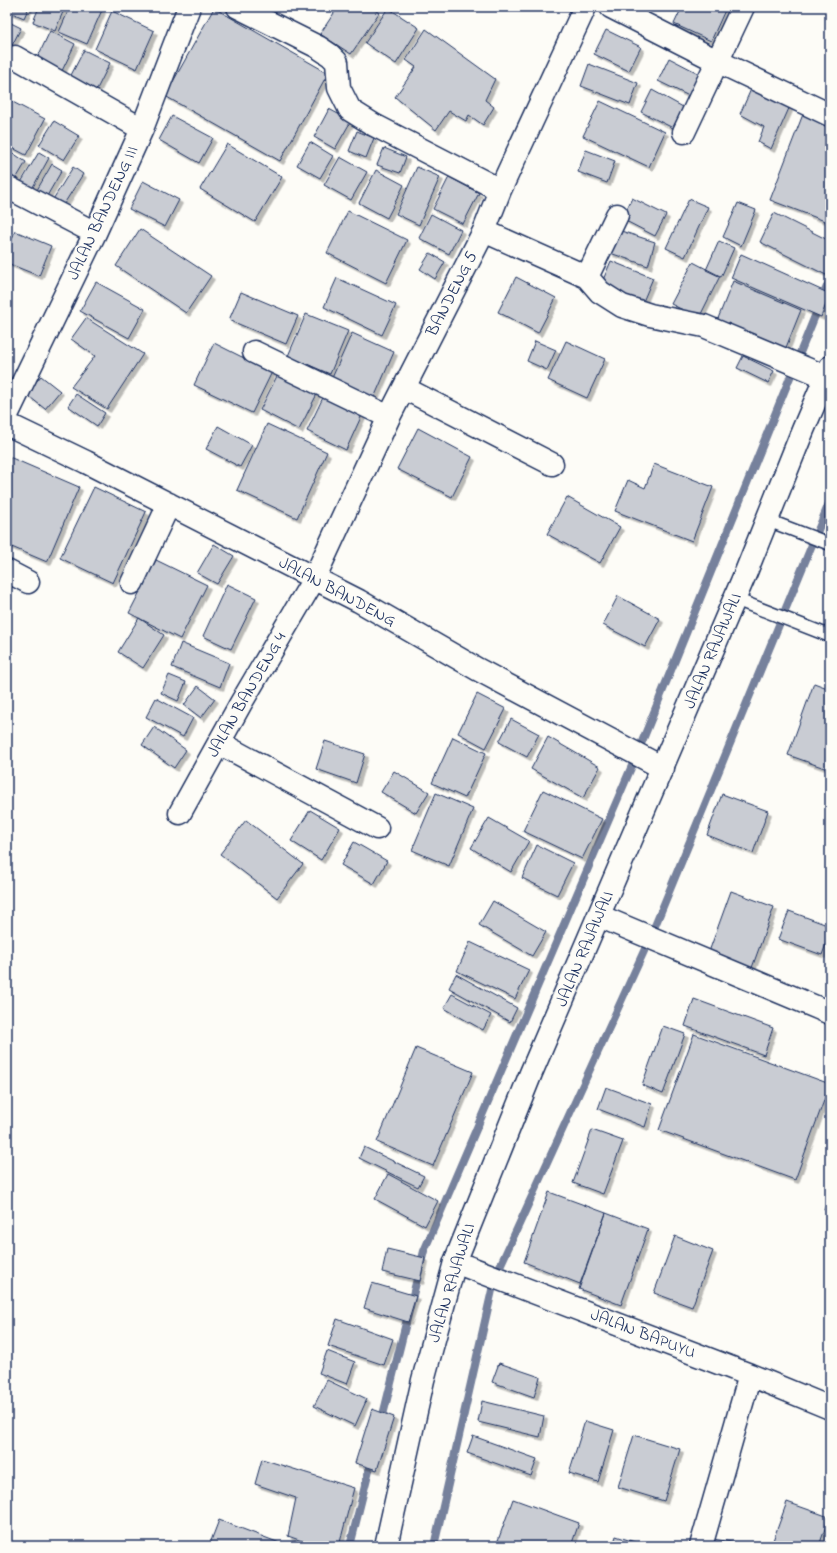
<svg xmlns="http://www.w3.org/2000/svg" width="837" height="1553" viewBox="0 0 837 1553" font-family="'Indie Flower',sans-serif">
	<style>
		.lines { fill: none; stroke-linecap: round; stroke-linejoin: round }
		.stream { stroke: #76819c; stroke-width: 8 }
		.building { fill: #c9ccd3; stroke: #1b2f5e; filter: url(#shadow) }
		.service-casing { stroke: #1b2f5e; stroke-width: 15 }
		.minor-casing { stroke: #1b2f5e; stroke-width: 25 }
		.secondary-casing { stroke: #1b2f5e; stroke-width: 25 }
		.service { stroke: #fdfcf7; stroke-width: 12 }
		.minor { stroke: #fdfcf7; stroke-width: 22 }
		.secondary { stroke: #fdfcf7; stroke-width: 22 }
		.labels { text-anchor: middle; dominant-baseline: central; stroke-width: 3.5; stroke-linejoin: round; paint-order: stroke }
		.street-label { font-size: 17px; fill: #1b2f5e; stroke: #fdfcf7 }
	</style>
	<defs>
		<filter id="shadow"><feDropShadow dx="3.5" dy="3.5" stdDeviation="0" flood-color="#0004"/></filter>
	</defs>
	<rect width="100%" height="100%" fill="#fdfcf7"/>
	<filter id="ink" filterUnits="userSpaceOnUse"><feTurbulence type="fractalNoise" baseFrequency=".025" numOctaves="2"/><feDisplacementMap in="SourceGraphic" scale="8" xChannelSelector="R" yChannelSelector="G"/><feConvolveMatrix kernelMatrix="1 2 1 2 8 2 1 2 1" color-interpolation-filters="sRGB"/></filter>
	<g filter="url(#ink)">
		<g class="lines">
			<!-- stream -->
			<path class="stream" d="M381 1423 424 1251 637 754 830 279
				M350 1546 372 1458
				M434 1546 495 1277 650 938 830 501"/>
		</g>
		<!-- building -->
		<path class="building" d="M7 7H29L24 18 7 11Z
			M39 7H65L55 31 33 22Z
			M70 7H95L102 10 87 44 59 32Z
			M338 7H371L379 13 351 54 320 34Z
			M682 7 726 8 711 41 674 24Z
			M214 8 328 73 280 161 165 96Z
			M388 8 419 28 396 64 365 43Z
			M112 11 154 31 137 69 95 49Z
			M7 21 21 28 7 55Z
			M426 29 495 79 485 100 494 107 483 125 469 115 466 121 449 111 436 130 395 97 416 67 406 60Z
			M606 30 641 47 629 71 594 54Z
			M50 31 75 44 60 75 35 63Z
			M84 50 110 63 94 95 68 81Z
			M669 58 700 74 689 96 658 81Z
			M589 64 638 83 630 105 581 86Z
			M752 87 790 106 771 149 758 142 764 127 740 114Z
			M652 90 683 107 673 128 641 112Z
			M7 99 45 119 26 155 7 145Z
			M600 101 665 132 649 167 583 136Z
			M329 109 351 121 335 149 314 137Z
			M805 109 830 119V223L770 200Z
			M172 116 213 138 199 163 159 140Z
			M54 121 79 136 64 160 39 145Z
			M357 131 374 138 366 158 349 151Z
			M310 142 333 156 320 178 297 165Z
			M227 144 282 177 255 222 200 189Z
			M384 148 406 157 400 173 377 165Z
			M7 149 26 162 10 189 7 187Z
			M586 150 615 161 607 183 578 172Z
			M39 152 49 158 28 196 17 189Z
			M340 157 367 172 351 200 324 185Z
			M52 164 62 170 47 196 37 190Z
			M73 167 83 174 62 207 52 201Z
			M417 167 440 177 419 225 396 214Z
			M376 170 404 185 387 218 359 203Z
			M449 177 479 193 463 224 433 209Z
			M143 181 179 200 165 227 129 209Z
			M632 198 666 215 655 236 622 219Z
			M689 199 708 207 685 257 666 248Z
			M738 203 756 210 741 246 723 237Z
			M348 211 407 240 386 283 327 253Z
			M774 213 830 241V277L760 242Z
			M431 214 461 230 449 254 419 238Z
			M140 229 211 276 186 313 116 266Z
			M618 230 655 242 648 266 610 253Z
			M15 231 51 246 39 276 7 263V251Z
			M719 241 734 248 721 277 706 270Z
			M430 253 445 262 435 279 420 269Z
			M741 254 830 294 821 317 731 278Z
			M611 261 653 278 642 304 600 287Z
			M693 262 720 276 699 318 671 304Z
			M516 277 556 298 538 333 498 312Z
			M337 278 396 305 382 335 324 307Z
			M733 281 801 310 783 355 715 326Z
			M96 282 145 309 129 338 80 311Z
			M241 292 298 316 286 344 229 320Z
			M306 314 348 331 330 374 288 356Z
			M86 318 143 354 107 409 71 387 95 356 71 339Z
			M352 333 394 352 374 398 332 378Z
			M535 341 556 350 547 370 527 361Z
			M566 341 605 359 587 398 548 380Z
			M214 343 272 372 252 413 194 385Z
			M743 356 774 371 768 383 737 368Z
			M280 370 319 390 299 430 260 410Z
			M41 376 60 391 45 409 26 394Z
			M328 387 366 406 346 450 307 431Z
			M76 394 105 413 97 426 68 406Z
			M267 424 327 452 297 518 237 490Z
			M218 426 252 445 240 467 206 449Z
			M418 428 472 457 452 497 397 469Z
			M7 456 79 487 47 562 7 545Z
			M654 464 713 487 692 541 615 511 628 480 645 488Z
			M94 487 146 512 113 583 60 558Z
			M567 497 620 527 600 563 547 534Z
			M214 544 234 556 217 584 197 573Z
			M156 560 207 585 180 639 129 613Z
			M227 584 256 598 231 649 203 636Z
			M618 596 660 619 645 647 603 625Z
			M139 618 164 635 143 668 118 652Z
			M181 643 229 663 220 687 172 667Z
			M169 675 186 682 178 701 161 693Z
			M814 683 830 689V770L788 755Z
			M198 686 215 699 201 718 184 705Z
			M477 694 506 709 486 748 458 733Z
			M156 698 193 718 183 737 146 717Z
			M511 719 539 734 527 757 499 742Z
			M154 727 186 750 174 768 142 745Z
			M453 737 486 753 465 798 432 783Z
			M548 737 600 767 583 798 531 769Z
			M325 741 365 754 356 783 316 769Z
			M394 771 429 792 416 813 381 792Z
			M543 790 602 819 582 859 523 831Z
			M436 793 473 809 449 866 412 850Z
			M722 794 768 811 753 853 707 835Z
			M310 810 340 828 321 860 291 841Z
			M489 818 529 841 511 872 471 848Z
			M246 820 303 864 277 898 220 854Z
			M354 842 387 861 374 884 341 865Z
			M537 845 573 863 557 895 522 878Z
			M731 891 774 907 749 976 706 960Z
			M493 901 546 932 532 956 479 925Z
			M789 911 830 926V933L822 955 778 939Z
			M470 942 529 970 515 999 457 971Z
			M456 974 517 1008 510 1022 449 988Z
			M452 994 491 1015 483 1030 444 1008Z
			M694 999 773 1028 764 1055 685 1026Z
			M663 1026 685 1034 663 1094 642 1085Z
			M694 1034 830 1084 795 1180 659 1130Z
			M416 1048 473 1072 433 1166 377 1142Z
			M606 1087 652 1104 645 1127 598 1109Z
			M592 1130 623 1141 603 1194 573 1183Z
			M364 1147 424 1176 418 1187 359 1158Z
			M388 1174 438 1201 425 1226 375 1199Z
			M549 1192 606 1213 580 1284 524 1262Z
			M830 1194V1212L824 1210Z
			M606 1213 648 1229 621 1305 579 1289Z
			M675 1236 713 1251 692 1307 654 1293Z
			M387 1249 425 1258 420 1281 382 1272Z
			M372 1283 416 1296 408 1322 364 1308Z
			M337 1319 393 1339 384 1365 328 1346Z
			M327 1351 355 1362 347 1384 319 1373Z
			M499 1363 540 1377 534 1397 492 1382Z
			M327 1380 367 1399 355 1426 314 1406Z
			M482 1401 544 1416 540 1437 478 1422Z
			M372 1409 394 1417 377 1470 355 1463Z
			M585 1421 614 1430 598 1482 569 1473Z
			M634 1435 680 1449 664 1501 618 1487Z
			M473 1436 537 1459 531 1476 467 1453Z
			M262 1459 354 1488 339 1546H316L288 1536 296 1498 255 1484Z
			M513 1499 579 1523 571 1546H496Z
			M787 1502 829 1517 819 1546H771Z
			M219 1520 285 1545V1546H209Z
			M616 1536 644 1545 643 1546H613Z
			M713 1539 756 1546H712Z"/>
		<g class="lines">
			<!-- service casing -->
			<g class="service-casing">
				<path id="service" d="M767 520 830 544
					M735 599 830 636"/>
			</g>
			<!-- minor casing -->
			<g class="minor-casing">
				<path id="minor" d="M238 7 318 47 330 55 337 62 339 88 350 110 374 125 500 190
					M611 7 717 61 830 115
					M15 57 142 129
					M684 132 743 7
					M7 187 95 233
					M484 231 587 277 600 292 622 306 650 315 704 326 826 377
					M587 277 617 215
					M254 352 389 417
					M404 388 552 464
					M7 415 95 233 142 129 189 7
					M7 424 86 462 359 601 477 669 663 768
					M7 571 28 582
					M132 583 169 504
					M219 743 377 828
					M180 813 241 703 314 579 389 417 484 231 500 190 585 7
					M599 916 830 1013
					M455 1262 750 1375 830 1408
					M701 1546 750 1375"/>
			</g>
			<!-- secondary casing -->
			<g class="secondary-casing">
				<path id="secondary" d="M386 1546 423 1380 455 1262 531 1073 746 572 803 430 830 367"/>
			</g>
			<!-- service -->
			<use href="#service" class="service"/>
			<!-- minor -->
			<use href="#minor" class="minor"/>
			<!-- secondary -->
			<use href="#secondary" class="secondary"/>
		</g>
	</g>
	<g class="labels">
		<!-- street labels -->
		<g class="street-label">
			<text transform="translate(103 213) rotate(-65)">JALAN BANDENG III</text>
			<text transform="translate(452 294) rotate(-63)">BANDENG 5</text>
			<text transform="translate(337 592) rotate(28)">JALAN BANDENG</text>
			<text transform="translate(713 651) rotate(-67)">JALAN RAJAWALI</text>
			<text transform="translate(247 695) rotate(-60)">JALAN BANDENG 4</text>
			<text transform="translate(585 949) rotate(-67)">JALAN RAJAWALI</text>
			<text transform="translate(452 1283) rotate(-73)">JALAN RAJAWALI</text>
			<text transform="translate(643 1334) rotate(21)">JALAN BAPUYU</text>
		</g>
	</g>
	<!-- margin -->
	<rect width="837" height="1553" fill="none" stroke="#fdfcf7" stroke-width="24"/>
	<rect x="12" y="12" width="813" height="1529" fill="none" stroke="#1b2f5e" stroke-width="1.5" filter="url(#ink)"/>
</svg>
